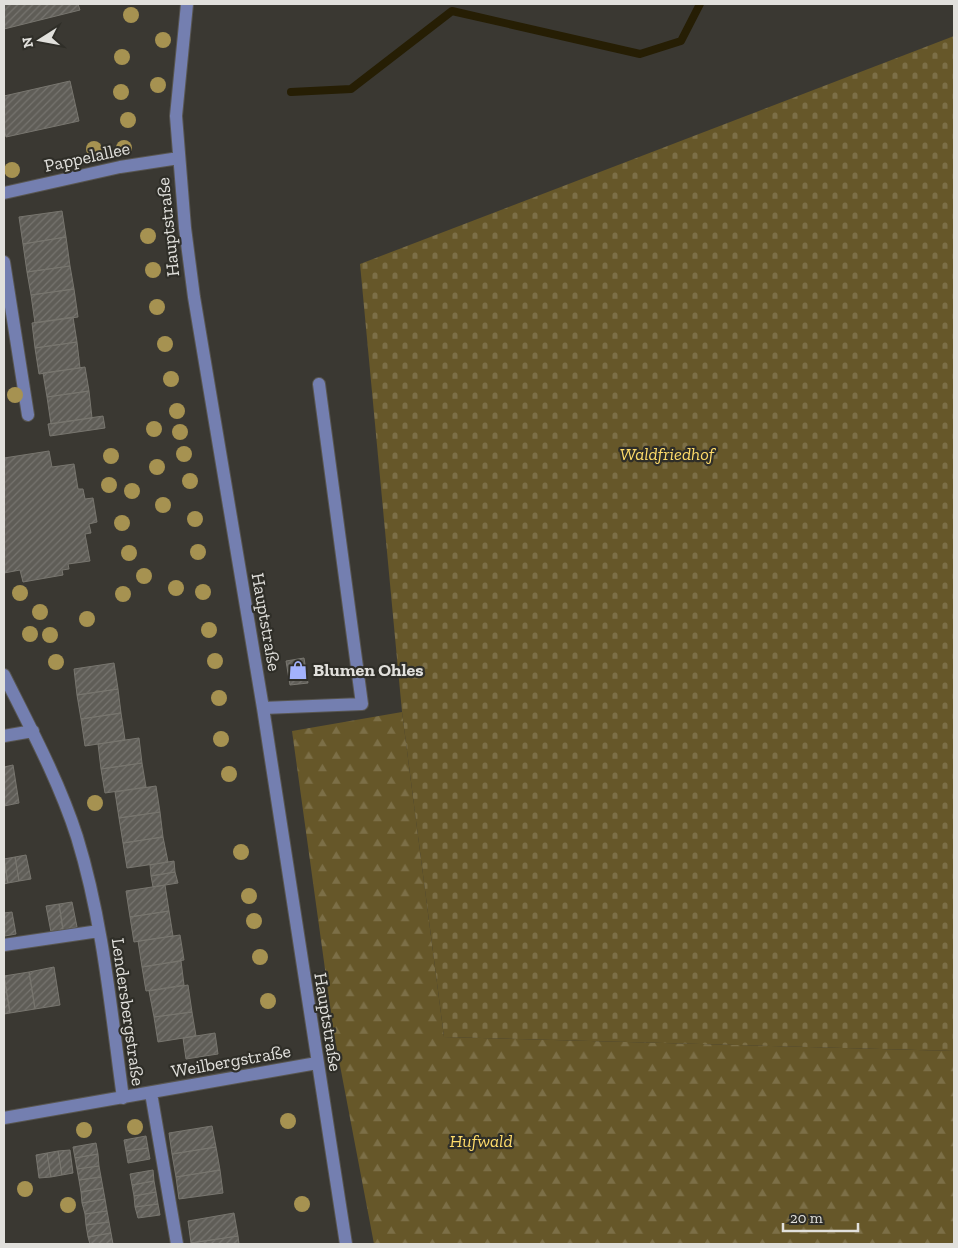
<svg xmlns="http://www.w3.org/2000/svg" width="958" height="1248" viewBox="0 0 958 1248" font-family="'Zilla Slab',serif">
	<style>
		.forest { fill: url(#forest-firs) }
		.cemetery { fill: url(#cemetery-stones) }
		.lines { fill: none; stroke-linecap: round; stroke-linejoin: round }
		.stream { stroke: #261e04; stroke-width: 8 }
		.building { fill: url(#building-hatch); stroke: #78766f }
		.minor-casing { stroke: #585651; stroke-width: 14 }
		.minor { stroke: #747fb0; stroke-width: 12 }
		.tree { fill: #a69251 }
		.labels { text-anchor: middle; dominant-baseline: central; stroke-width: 4.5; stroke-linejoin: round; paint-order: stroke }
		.street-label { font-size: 18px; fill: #e1e0dc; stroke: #2f2e28 }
		.park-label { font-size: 18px; font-style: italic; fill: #fedb6a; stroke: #2f2e28 }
		.poi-label { font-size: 18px; font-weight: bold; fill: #e1e0dc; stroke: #2f2e28; text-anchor: start }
	</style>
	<defs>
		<pattern id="forest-firs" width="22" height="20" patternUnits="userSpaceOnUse" patternTransform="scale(1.25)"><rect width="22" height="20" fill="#665729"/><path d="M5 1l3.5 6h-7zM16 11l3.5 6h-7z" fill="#7c6f47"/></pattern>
		<pattern id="cemetery-stones" width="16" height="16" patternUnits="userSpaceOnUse" patternTransform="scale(1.25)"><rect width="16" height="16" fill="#665729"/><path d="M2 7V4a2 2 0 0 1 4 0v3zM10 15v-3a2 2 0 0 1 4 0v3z" fill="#7c6f47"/></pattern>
		<pattern id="building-hatch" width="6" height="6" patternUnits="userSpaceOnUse" patternTransform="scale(1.25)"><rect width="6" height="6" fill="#5f5d57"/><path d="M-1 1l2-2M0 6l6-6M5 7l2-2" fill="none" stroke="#76746f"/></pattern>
	</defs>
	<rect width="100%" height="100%" fill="#3a3832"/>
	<!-- forest -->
	<path class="forest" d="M402 712 444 1037 954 1051V1244H374L334 1034 292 731Z"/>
	<!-- cemetery -->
	<path class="cemetery" d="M954 36V1051L444 1037 402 712 360 264Z"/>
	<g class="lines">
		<!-- stream -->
		<path class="stream" d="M291 92 351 89 452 11 640 54 681 41 700 4"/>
	</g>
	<!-- building -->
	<path class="building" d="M4 4H78L80 10 4 29Z
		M70 81 79 121 6 137 4 128V96Z
		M62 211 66 237 23 244 19 217Z
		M66 237 70 266 27 272 23 244Z
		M70 266 74 289 31 295 27 272Z
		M74 289 78 317 35 323 31 295Z
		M73 317 77 342 35 348 32 323Z
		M77 342 80 368 39 374 35 348Z
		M85 367 89 391 47 397 43 373Z
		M89 391 92 418 51 424 47 397Z
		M103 416 105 428 50 436 48 424Z
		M49 451 52 467 74 464 78 489H83L85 499 93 498 97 522 89 524 91 533 85 534 90 561 68 564 69 569 62 570 63 575 23 582 20 570 4 573V458Z
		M304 658 308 683 290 685 286 661Z
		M114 663 118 689 77 695 74 669Z
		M118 689 121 713 81 719 77 695Z
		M121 713 125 740 85 746 81 719Z
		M139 738 142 763 101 769 98 744Z
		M142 763 146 787 105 793 101 769Z
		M13 765 19 803 4 806V767Z
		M156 786 160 812 119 818 115 792Z
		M160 812 163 837 123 843 119 818Z
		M163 837 168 862 127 868 123 843Z
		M26 855 31 879 19 881 15 857Z
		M15 857 19 881 8 883 4 859Z
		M4 860 8 883 4 884Z
		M174 861 175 872 151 876 150 865Z
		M175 872 178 883 153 887 151 876Z
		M165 885 169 911 130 917 126 891Z
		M72 902 77 927 63 930 59 904Z
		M59 904 63 930 51 932 46 906Z
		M169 911 173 936 134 942 130 917Z
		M12 912 16 934 5 936 4 913Z
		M180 935 184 960 142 967 138 941Z
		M181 961 184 985 146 991 142 967Z
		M54 967 60 1005 35 1009 29 972Z
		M29 972 35 1009 10 1013 4 976Z
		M4 976 10 1013 4 1014Z
		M188 985 192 1012 154 1017 149 991Z
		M192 1012 196 1036 158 1042 154 1017Z
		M215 1033 218 1054 186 1059 183 1038Z
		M212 1126 216 1147 172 1154 169 1133Z
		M146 1136 148 1148 126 1151 124 1140Z
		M96 1143 98 1154 75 1158 73 1147Z
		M216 1147 220 1170 176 1177 172 1154Z
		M148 1148 150 1159 128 1163 126 1151Z
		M70 1150 73 1173 62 1175 58 1151Z
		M58 1151 62 1175 51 1177 47 1153Z
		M47 1153 51 1177 39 1178 36 1155Z
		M98 1154 99 1166 77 1169 75 1158Z
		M99 1166 101 1177 79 1180 77 1169Z
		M153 1170 154 1181 132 1185 130 1174Z
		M220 1170 223 1193 179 1199 176 1177Z
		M101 1177 103 1188 81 1192 79 1180Z
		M154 1181 156 1192 134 1196 132 1185Z
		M103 1188 105 1199 82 1203 81 1192Z
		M156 1192 158 1204 135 1207 134 1196Z
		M105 1199 107 1211 85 1214 82 1203Z
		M158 1204 160 1215 138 1218 135 1207Z
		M107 1211 109 1222 86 1225 85 1214Z
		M234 1213 238 1236 191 1243 188 1221Z
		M109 1222 111 1233 88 1237 86 1225Z
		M111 1233 113 1244H90L88 1237Z
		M238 1236 239 1244H191V1243Z"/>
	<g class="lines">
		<!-- minor casing -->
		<g class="minor-casing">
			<path id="minor" d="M187 4 176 116 185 228 194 297 263 708 346 1244
				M4 193 120 167 179 158
				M4 262 28 415
				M4 675C30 727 59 781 77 837 103 921 111 1011 123 1098
				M263 708 362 704 319 384
				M4 736 33 731
				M4 945 99 931
				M151 1093 177 1244
				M4 1118 317 1063"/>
		</g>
		<!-- minor -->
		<use href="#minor" class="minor"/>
	</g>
	<!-- trees -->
	<g class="tree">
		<circle cx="131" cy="15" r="8"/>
		<circle cx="163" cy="40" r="8"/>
		<circle cx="122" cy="57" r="8"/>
		<circle cx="158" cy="85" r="8"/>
		<circle cx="121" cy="92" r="8"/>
		<circle cx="128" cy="120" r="8"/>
		<circle cx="124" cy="148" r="8"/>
		<circle cx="94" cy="149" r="8"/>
		<circle cx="12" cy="170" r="8"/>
		<circle cx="148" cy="236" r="8"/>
		<circle cx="153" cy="270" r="8"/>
		<circle cx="157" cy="307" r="8"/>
		<circle cx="165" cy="344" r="8"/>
		<circle cx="171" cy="379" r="8"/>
		<circle cx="15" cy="395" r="8"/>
		<circle cx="177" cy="411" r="8"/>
		<circle cx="154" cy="429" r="8"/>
		<circle cx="180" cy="432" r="8"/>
		<circle cx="184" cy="454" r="8"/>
		<circle cx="111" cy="456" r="8"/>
		<circle cx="157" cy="467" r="8"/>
		<circle cx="190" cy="481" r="8"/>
		<circle cx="109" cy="485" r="8"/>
		<circle cx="132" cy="491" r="8"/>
		<circle cx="163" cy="505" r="8"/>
		<circle cx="195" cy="519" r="8"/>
		<circle cx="122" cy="523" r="8"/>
		<circle cx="198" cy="552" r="8"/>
		<circle cx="129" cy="553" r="8"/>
		<circle cx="144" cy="576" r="8"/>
		<circle cx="176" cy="588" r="8"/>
		<circle cx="203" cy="592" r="8"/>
		<circle cx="20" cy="593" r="8"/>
		<circle cx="123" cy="594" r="8"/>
		<circle cx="40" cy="612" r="8"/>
		<circle cx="87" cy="619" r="8"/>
		<circle cx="209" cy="630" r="8"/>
		<circle cx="30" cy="634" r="8"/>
		<circle cx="50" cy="635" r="8"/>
		<circle cx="215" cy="661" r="8"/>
		<circle cx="56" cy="662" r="8"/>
		<circle cx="219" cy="698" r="8"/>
		<circle cx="221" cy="739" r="8"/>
		<circle cx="229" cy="774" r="8"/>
		<circle cx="95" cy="803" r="8"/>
		<circle cx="241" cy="852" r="8"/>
		<circle cx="249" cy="896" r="8"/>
		<circle cx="254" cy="921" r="8"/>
		<circle cx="260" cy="957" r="8"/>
		<circle cx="268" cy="1001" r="8"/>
		<circle cx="288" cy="1121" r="8"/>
		<circle cx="135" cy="1127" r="8"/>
		<circle cx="84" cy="1130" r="8"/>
		<circle cx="25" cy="1189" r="8"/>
		<circle cx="302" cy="1204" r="8"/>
		<circle cx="68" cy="1205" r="8"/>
	</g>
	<!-- icons -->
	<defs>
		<g id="shop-bare" transform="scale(1.5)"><path d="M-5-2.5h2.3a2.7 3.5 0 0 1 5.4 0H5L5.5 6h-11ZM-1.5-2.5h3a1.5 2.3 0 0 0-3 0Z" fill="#a3b2fd" stroke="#2f2e28" stroke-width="2.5" paint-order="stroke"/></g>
	</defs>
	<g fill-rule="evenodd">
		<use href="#shop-bare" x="298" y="670"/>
	</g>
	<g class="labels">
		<!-- street labels -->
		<g class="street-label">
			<text transform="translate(87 157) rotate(-12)">Pappelallee</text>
			<text transform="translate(168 227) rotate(-96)">Hauptstraße</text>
			<text transform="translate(266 622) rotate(80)">Hauptstraße</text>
			<text transform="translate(128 1012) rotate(82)">Lendersbergstraße</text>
			<text transform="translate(328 1022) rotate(81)">Hauptstraße</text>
			<text transform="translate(231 1061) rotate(-10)">Weilbergstraße</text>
		</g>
		<!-- park labels -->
		<g class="park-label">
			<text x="667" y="454">Waldfriedhof</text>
			<text x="481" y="1141">Hufwald</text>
		</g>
		<!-- poi labels -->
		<g class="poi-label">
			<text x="313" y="670">Blumen Ohles</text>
		</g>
	</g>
	<!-- border -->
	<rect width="958" height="1248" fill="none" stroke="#e1e0dc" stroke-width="10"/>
	<!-- north arrow -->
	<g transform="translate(40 40) rotate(259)" stroke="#2f2e28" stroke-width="4" paint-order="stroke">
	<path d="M0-4L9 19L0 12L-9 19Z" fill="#e1e0dc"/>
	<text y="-8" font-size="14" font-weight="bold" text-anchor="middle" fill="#e1e0dc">N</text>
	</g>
	<!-- scale -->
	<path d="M783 1223v8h75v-8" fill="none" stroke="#e1e0dc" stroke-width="2.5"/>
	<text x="790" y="1223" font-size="15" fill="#e1e0dc" stroke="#2f2e28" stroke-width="4" paint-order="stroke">20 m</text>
</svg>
